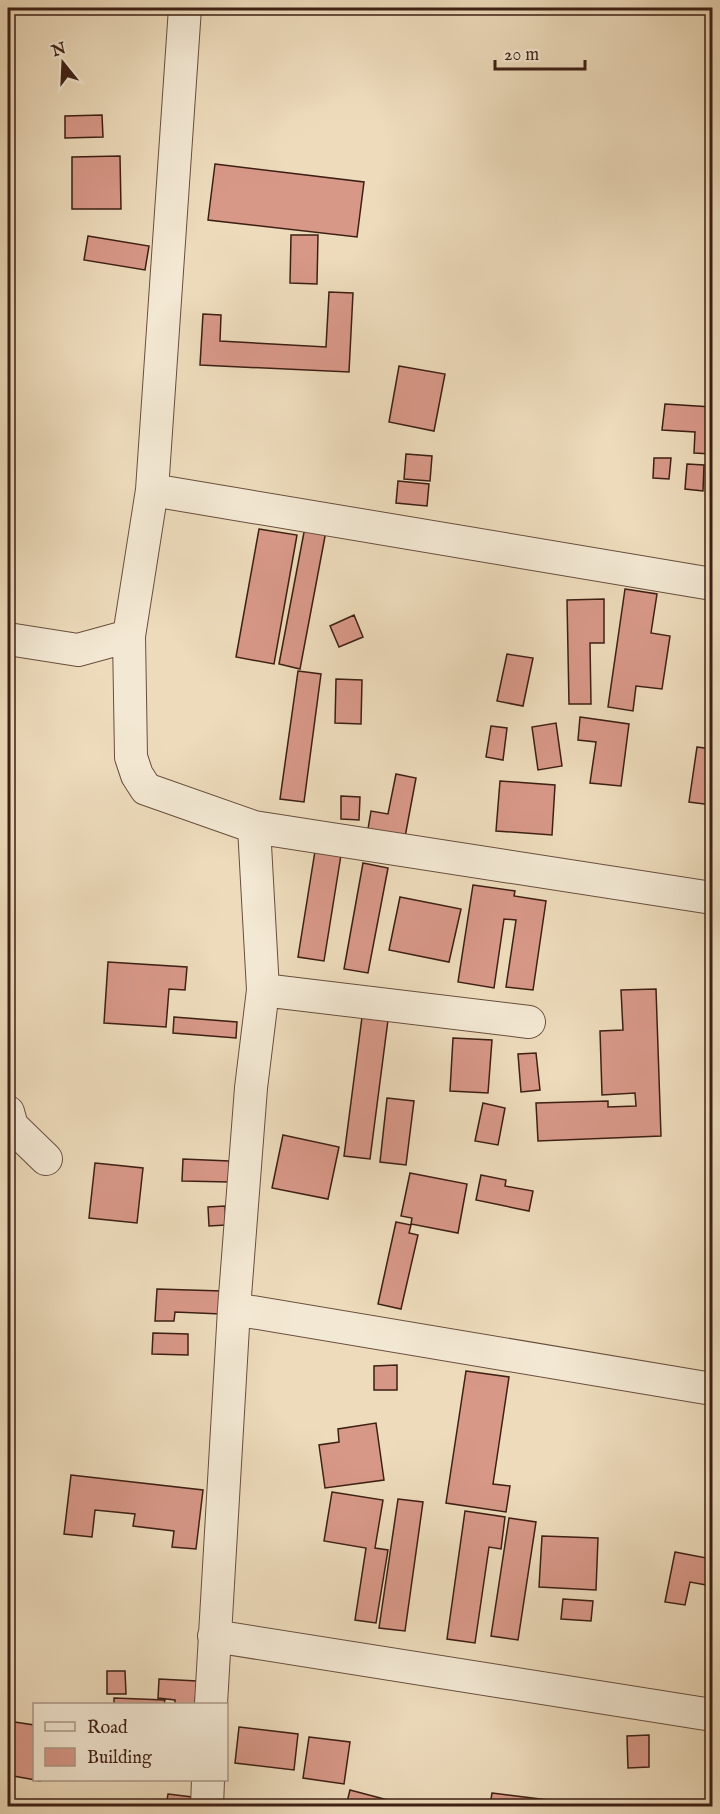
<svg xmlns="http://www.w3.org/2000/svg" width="720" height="1814" viewBox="0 0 720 1814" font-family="'IM FELL English',serif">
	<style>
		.building { fill: #d89888; stroke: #3d1f14; stroke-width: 1.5 }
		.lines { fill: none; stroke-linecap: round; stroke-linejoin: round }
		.minor-casing { stroke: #694e3e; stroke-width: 34 }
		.minor { stroke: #f3e8d3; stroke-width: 32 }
	</style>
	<rect width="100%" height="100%" fill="#eddbbb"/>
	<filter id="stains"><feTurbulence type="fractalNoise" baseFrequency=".00333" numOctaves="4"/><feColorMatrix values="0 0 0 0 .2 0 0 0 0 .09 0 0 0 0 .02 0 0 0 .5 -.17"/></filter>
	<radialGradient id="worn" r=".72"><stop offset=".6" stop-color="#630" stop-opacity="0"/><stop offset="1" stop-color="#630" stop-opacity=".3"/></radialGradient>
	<!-- building -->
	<path class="building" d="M102 115 103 137 65 138V116Z
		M120 156 121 209H72V157Z
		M215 164 364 182 357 237 208 220Z
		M291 235H318L317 284 290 283Z
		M88 236 149 246 145 270 84 260Z
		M329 292 353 293 349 372 200 365 203 314 221 315 220 341 326 347Z
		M399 366 445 374 434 431 389 422Z
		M665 404 712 407V454L694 453 695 432 662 430Z
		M406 454 432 456 430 481 404 479Z
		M654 458H671L669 479 653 478Z
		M687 464 704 465 703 491 685 489Z
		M398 481 429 484 427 506 396 503Z
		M712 494V558H709Z
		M305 527 326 531 300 669 279 664Z
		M259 529 297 535 274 664 236 657Z
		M625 589 657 594 651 633 670 636 662 689 636 686 633 711 608 707Z
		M604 599V643H590L591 704H569L567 600Z
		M354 615 363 637 339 647 330 626Z
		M507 654 533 658 523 706 497 701Z
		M298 671 321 674 304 802 280 799Z
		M336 679 362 680 361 724 335 723Z
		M580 717 629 724 621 786 590 783 596 742 578 740Z
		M556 723 562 766 538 770 532 727Z
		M491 726 507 728 503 760 486 757Z
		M697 747 712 749V805L689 802Z
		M396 774 416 778 405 837 368 829 371 811 388 814Z
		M500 781 555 785 552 835 496 831Z
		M341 796 360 797 359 820 341 819Z
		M315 851 341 855 324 961 298 957Z
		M363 863 388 868 368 973 344 969Z
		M473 885 515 891 514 896 546 901 533 990 506 987 516 920 504 919 494 988 458 982Z
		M400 897 461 909 449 962 389 950Z
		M108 962 187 967 185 990 169 989 166 1027 104 1023Z
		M656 989 661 1136 538 1141 536 1103 608 1101V1107L636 1106 635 1093 602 1095 600 1031 623 1030 621 990Z
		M174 1017 237 1022 236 1038 173 1033Z
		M362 1017 388 1020 370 1159 344 1156Z
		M453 1038 492 1040 488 1093 450 1091Z
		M536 1053 540 1090 521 1092 518 1054Z
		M387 1098 414 1101 406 1165 380 1162Z
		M483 1103 505 1108 498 1145 475 1141Z
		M283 1135 339 1147 328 1199 272 1188Z
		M183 1159 229 1161V1182L182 1181Z
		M95 1163 143 1168 137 1223 89 1218Z
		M410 1173 467 1184 458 1233 411 1224 412 1218 401 1216Z
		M481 1175 506 1180 505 1186 533 1191 529 1211 476 1200Z
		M225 1206 226 1225 209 1226 208 1207Z
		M396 1222 411 1225 409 1233 418 1235 401 1309 378 1304Z
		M157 1289 222 1291 221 1314 175 1312 174 1321H155Z
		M153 1333 188 1334V1355L152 1354Z
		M397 1365V1390H374V1366Z
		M466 1371 509 1377 493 1484 510 1486 506 1512 446 1503Z
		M376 1423 384 1480 325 1488 319 1445 339 1442 338 1429Z
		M71 1475 203 1490 196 1549 172 1547 174 1531 133 1526 135 1514 95 1510 92 1537 64 1534Z
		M332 1492 383 1500 375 1548 388 1550 376 1623 355 1620 366 1548 324 1541Z
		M398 1499 423 1502 405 1631 379 1628Z
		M465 1511 505 1517 501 1549 489 1547 475 1643 447 1639Z
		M509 1518 536 1522 518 1640 491 1636Z
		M542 1536 598 1538 596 1590 539 1587Z
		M675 1552 712 1559V1586L690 1582 685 1605 665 1602Z
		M563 1599 593 1601 591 1621 561 1619Z
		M107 1671H125L126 1694H107Z
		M159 1679 197 1681 195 1704H175V1700L158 1698Z
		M114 1698 165 1700 164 1704H114Z
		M8 1721 34 1725V1780L41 1781 8 1775Z
		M239 1727 298 1734 294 1770 235 1763Z
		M649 1735V1767L628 1768 627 1736Z
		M309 1737 350 1742 344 1784 303 1778Z
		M350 1790 403 1804 402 1806H346Z
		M492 1793 564 1802 563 1806H490Z
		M168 1794 192 1797 191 1806H166Z
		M50 1801 69 1802V1806H50Z"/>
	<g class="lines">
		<!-- minor casing -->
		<g class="minor-casing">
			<path id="minor" d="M185 8 152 490 129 636 131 757 137 775 146 789 254 827 712 898
				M152 490 712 584
				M8 639 78 650 129 636
				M263 990 529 1022
				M8 1112 12 1126 46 1159
				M234 1309 712 1389
				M214 1636 712 1715
				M211 1704 234 1309 251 1088 263 990 254 827
				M207 1806 208 1780"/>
		</g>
		<!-- minor -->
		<use href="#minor" class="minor"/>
	</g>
	<!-- margin -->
	<rect width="720" height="1814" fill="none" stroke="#eddbbb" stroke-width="30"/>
	<rect x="9" y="9" width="702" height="1796" fill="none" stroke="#3d1f14" stroke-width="3"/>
	<rect x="15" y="15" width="690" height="1784" fill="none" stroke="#3d1f14" stroke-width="1.5"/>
	<!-- legend -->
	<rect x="33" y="1703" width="195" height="78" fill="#f3e8d3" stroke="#aa9887" stroke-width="1.5"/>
	<rect x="45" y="1722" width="30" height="9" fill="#f3e8d3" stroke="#aa9887" stroke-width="1.5"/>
	<text x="87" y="1733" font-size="18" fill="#3d1f14">Road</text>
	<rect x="45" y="1748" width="30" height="18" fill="#d89888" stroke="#aa9887" stroke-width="1.5"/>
	<text x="87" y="1763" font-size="18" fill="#3d1f14">Building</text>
	<!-- north arrow -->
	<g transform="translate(63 63) rotate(342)" stroke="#f3e8d3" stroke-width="4.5" paint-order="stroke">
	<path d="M0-4.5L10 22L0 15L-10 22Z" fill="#3d1f14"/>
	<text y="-9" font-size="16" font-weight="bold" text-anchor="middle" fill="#3d1f14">N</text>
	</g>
	<!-- scale -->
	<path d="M495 60v9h90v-9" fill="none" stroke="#3d1f14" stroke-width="3"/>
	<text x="504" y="60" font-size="18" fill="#3d1f14" stroke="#f3e8d3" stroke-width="4.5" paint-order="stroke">20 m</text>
	<rect width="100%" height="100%" filter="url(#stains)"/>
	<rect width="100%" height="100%" fill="url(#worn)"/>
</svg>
